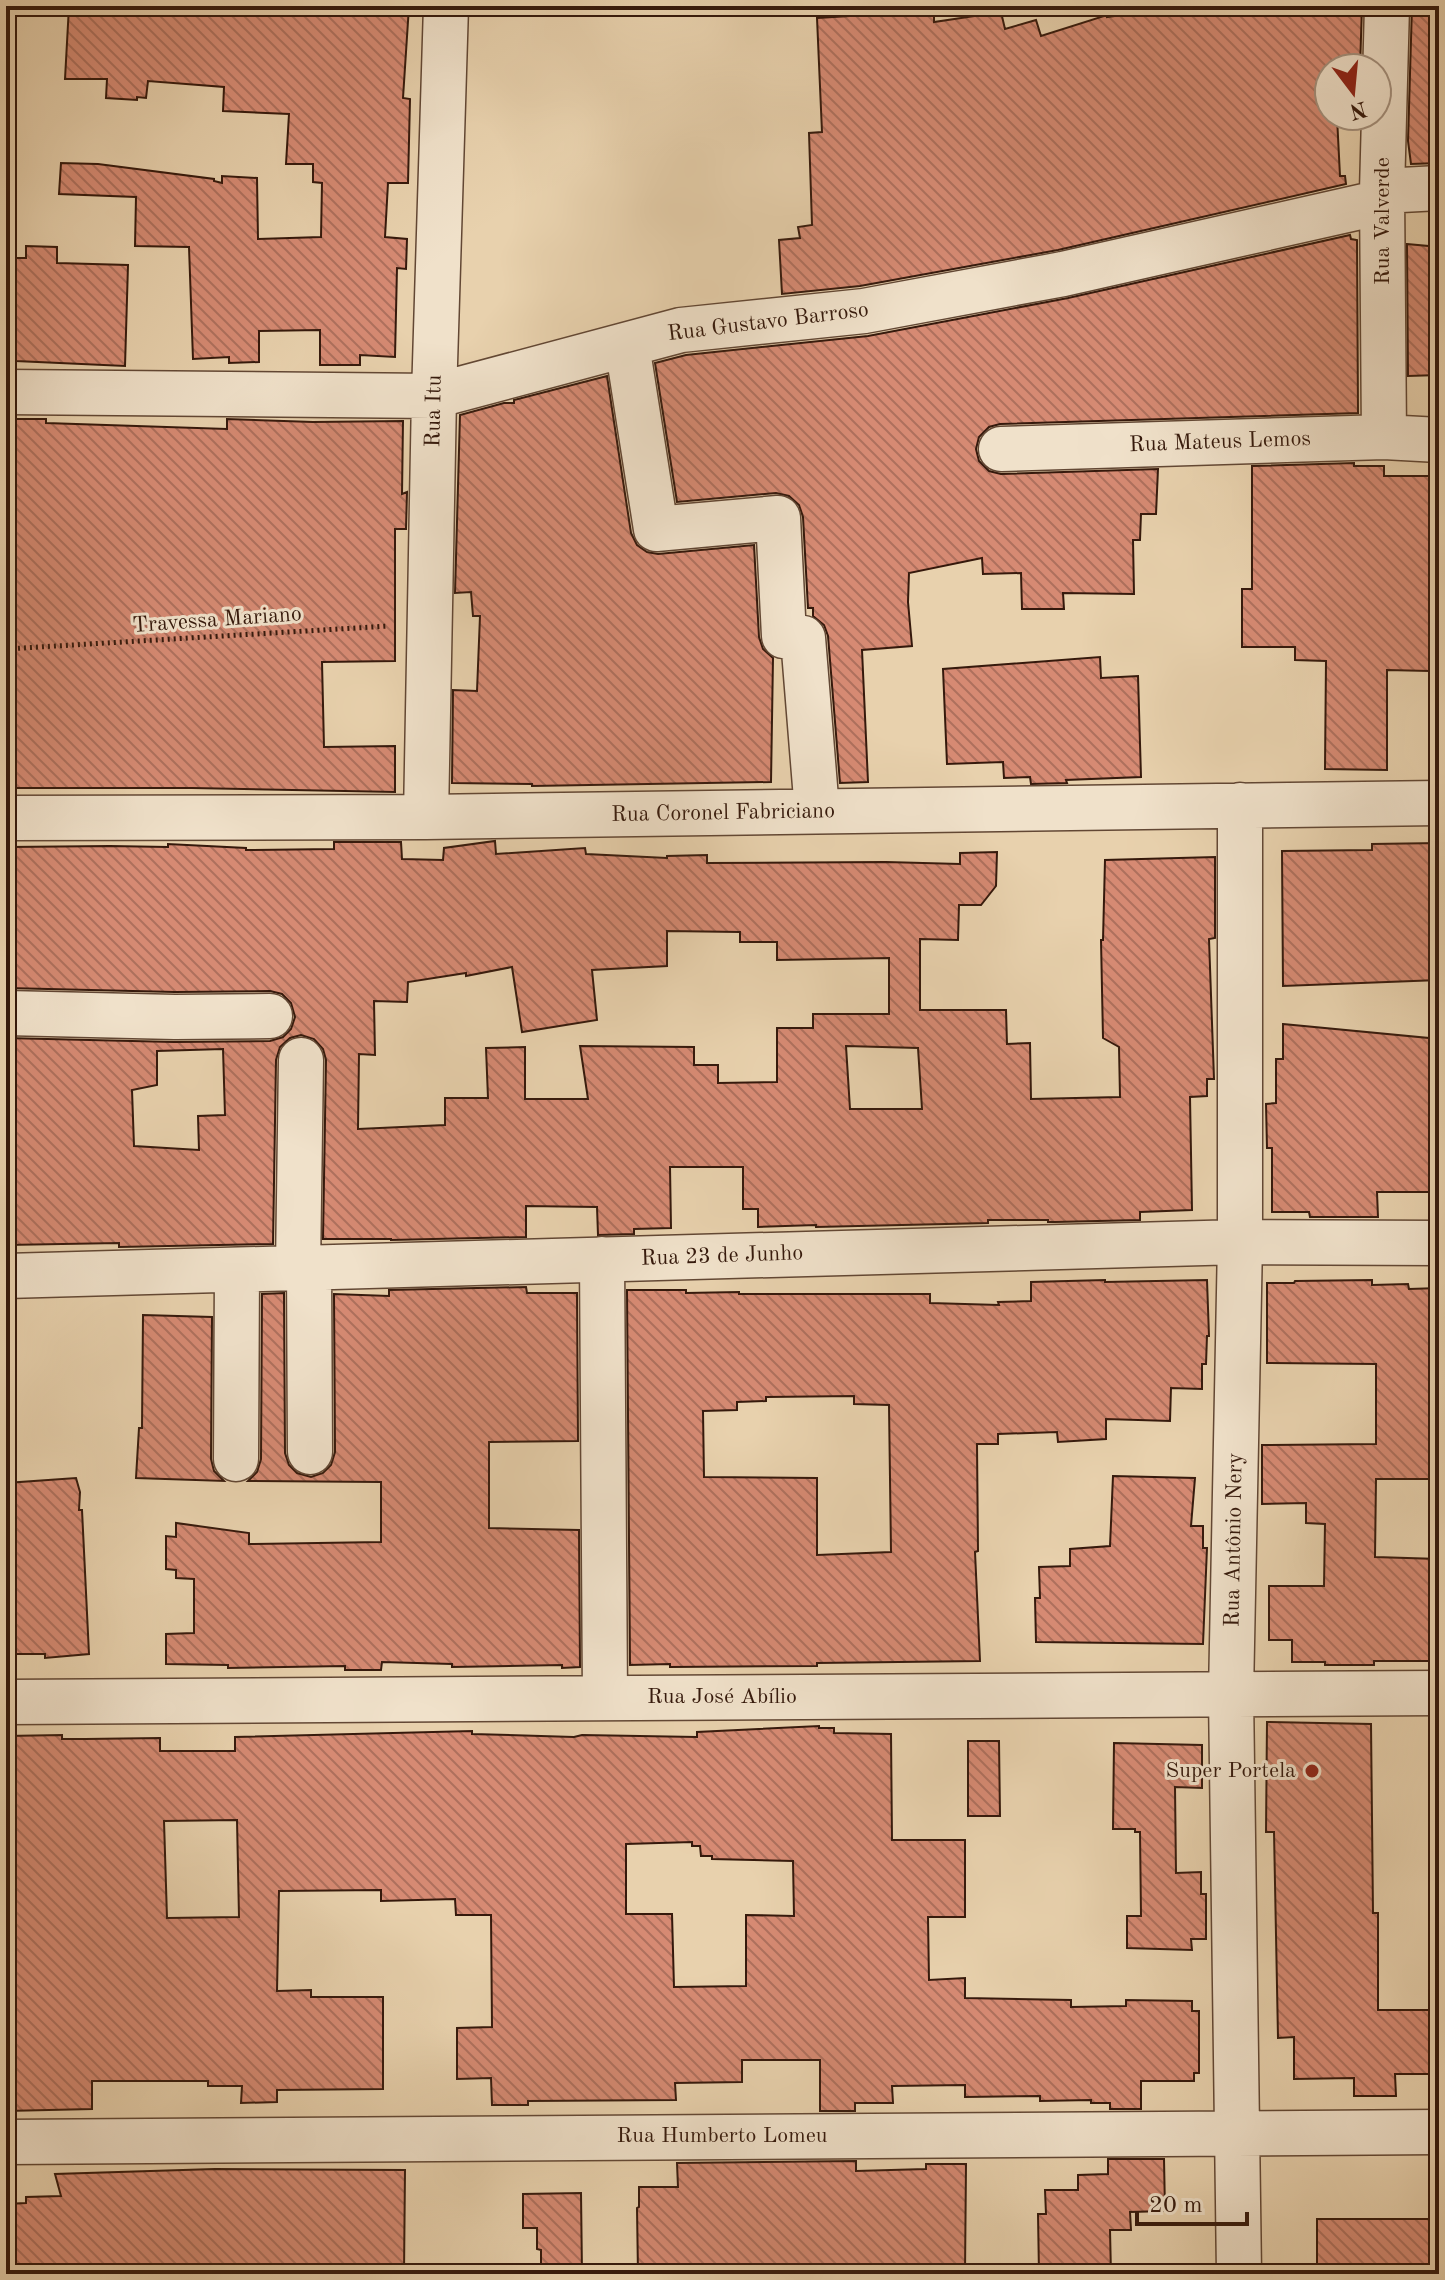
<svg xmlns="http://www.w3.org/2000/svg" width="1445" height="2280" viewBox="0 0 1445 2280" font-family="'Old Standard TT',serif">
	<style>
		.building { fill: url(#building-back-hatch); stroke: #35190c; stroke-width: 2; fill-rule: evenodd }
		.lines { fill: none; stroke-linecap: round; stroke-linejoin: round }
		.minor-casing { stroke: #624734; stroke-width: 47 }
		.path { stroke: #35190c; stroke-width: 5; stroke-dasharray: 2 4; stroke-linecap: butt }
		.minor { stroke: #f0e1ca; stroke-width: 44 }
		.poi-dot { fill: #8f2418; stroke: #f0e1ca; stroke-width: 3 }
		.labels { text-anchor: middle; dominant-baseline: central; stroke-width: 6; stroke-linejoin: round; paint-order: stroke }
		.street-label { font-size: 22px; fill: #35190c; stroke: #f0e1ca }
		.poi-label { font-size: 22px; fill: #35190c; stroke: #f0e1ca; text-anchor: end }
	</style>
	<defs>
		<pattern id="building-back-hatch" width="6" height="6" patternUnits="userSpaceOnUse" patternTransform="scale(2)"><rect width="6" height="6" fill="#d68a73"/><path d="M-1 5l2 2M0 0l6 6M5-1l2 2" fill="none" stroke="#ae705d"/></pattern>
	</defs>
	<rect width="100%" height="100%" fill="#e8d1ad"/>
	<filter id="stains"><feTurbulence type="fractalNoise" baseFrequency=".0025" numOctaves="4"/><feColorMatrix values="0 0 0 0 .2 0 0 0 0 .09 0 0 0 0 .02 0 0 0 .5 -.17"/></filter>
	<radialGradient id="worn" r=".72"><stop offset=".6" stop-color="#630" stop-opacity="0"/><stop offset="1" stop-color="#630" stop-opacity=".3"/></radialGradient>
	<!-- building -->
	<path class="building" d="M69 6H409L403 98 410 99 408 183H388L385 237 407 239 406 269 397 268 395 357 360 355V365H320V330L259 331V362L229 363V357L193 359 189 247 135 246 136 197 59 194 61 163 98 164 214 179V181L222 183V176L257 178 258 239 321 237 322 183 313 182V164H286L289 114 223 111 224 87 148 81 146 98 137 97V100L106 98 107 79H65Z
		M1207 6H1362L1360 68H1329V116H1359L1337 117 1340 176H1345L1346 184 1058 250 860 286 782 294 779 240 800 238 798 227 812 225 809 133 822 132 817 18 882 14 883 10H934V22L1001 12 1005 29 1036 20 1041 36 1107 15V17L1143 12 1144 14Z
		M1412 6H1439V163L1411 164 1408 141Z
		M1350 235 1351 239 1357 240 1358 413 1000 424 989 427 979 437 976 449 979 461 989 471 1001 474 1158 469 1156 514H1141L1140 540H1133L1134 594 1063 593 1064 609H1022L1021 573 983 574 982 558 909 573 908 602 912 646 862 650 868 782 840 783 828 636 824 625 813 616V608H808L803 517 799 505 789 496 776 493 677 502 655 363 686 355 868 336 1068 298Z
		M1407 244 1439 247V375L1408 376Z
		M26 246 57 247V263L128 265 125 366 16 361V339L6 338V258H26Z
		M607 376 631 533 637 545 647 552 658 554 754 545 759 637 763 649 773 658 771 782 532 786V784L452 783 453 690 477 691 480 616H473L471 592 455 593 460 415 504 403H514V400Z
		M6 419H46V423L227 429V419L313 422 403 421 402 494 407 492 406 529H395V661L322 662 324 747 395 746V792L192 788H6Z
		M1354 463V466H1384V476H1439V657L1429 660V671L1387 670V770L1325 769 1326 661 1295 660V647H1242V589H1252V466Z
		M1100 657 1101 678 1138 676 1141 777 1066 780 1067 783 1031 784 1030 777 1004 778 1003 762 947 764 943 669Z
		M495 841 496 854 585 848 586 854 667 858V856L707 855V863L886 862 960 864V853L997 852 996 886 981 905H959L958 940 920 939V1010H1006L1007 1044 1030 1043 1031 1099 1120 1097 1119 1047 1103 1038 1101 940H1103L1105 860 1215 857V938L1209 939 1214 1079H1207V1096L1190 1097 1192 1210 1140 1212V1220L1055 1222H1048V1220H988V1223L816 1227V1225L758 1227V1209H743V1167H670L671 1228 634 1229V1234L598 1235 597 1207 526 1206V1237L391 1240V1239H323L326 1060 323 1049 314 1039 301 1035 290 1038 280 1047 276 1060 273 1244 119 1247V1243L6 1245V1038L174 1042 270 1041 283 1037 291 1029 295 1017 291 1003 282 994 270 991 175 992 6 988V854H9V847L110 846 168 847V844L246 848V850L334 849V842H401L402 859 443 860 444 848ZM667 931 740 932V942H777V960L889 958V1014H813V1028H777V1082L718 1083V1065H694V1047L580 1046 588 1099H525V1047L486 1048 488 1098H445V1125L358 1129 359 1054 375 1055 374 1001 407 1002 408 982 466 973V976L512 967 522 1032 597 1020 592 970 667 966ZM846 1046 918 1048 922 1109H850ZM223 1049 225 1115 198 1116 199 1150 134 1146 132 1090 157 1085V1051Z
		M1439 843V980L1283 986 1282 851 1372 850V844Z
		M1283 1024 1439 1039V1192H1377L1378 1217H1310L1309 1212H1272V1148H1267L1266 1104 1276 1103V1059H1283Z
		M1105 1280V1282L1207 1280 1209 1336H1207L1206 1364H1202V1389L1171 1388 1170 1421 1106 1419V1439L1058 1442 1057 1432 998 1434V1444H977L978 1551 975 1552 980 1661 817 1663V1666L670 1667V1664L630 1665 627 1290H686V1293L739 1292V1294H930V1303L999 1305 998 1302 1031 1301V1282ZM854 1396V1404L889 1405 891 1552 817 1555V1478L704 1477 703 1411 737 1410V1402L766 1401V1397Z
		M1372 1280V1285L1408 1284 1409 1289 1439 1288V1479H1376L1375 1557 1439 1559V1661H1374V1665H1325V1662H1292V1640H1269V1586H1324L1325 1524 1306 1523V1503L1262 1504V1445L1376 1444V1364L1267 1363V1283H1294L1295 1281Z
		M526 1287 527 1293H577L578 1441 489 1442V1528L579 1530 580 1667 562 1668V1665L452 1667V1664L382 1662 381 1670H345V1666L228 1668V1665L166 1664V1634L194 1633V1579L176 1578V1570L166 1569V1536L176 1537V1523L249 1533V1544L381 1542V1482L248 1481 257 1472 261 1459 262 1294 284 1293 285 1453 289 1465 297 1473 311 1477 323 1473 331 1465 335 1452 334 1294 389 1296V1290Z
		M143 1315 212 1317 211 1459 214 1471 224 1481 136 1478 139 1428H142Z
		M1113 1476 1195 1478 1191 1526H1203V1548H1207L1203 1644 1036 1642 1035 1598H1040L1039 1567 1070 1566V1549L1110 1546Z
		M76 1478 80 1492 79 1510H82L89 1654 45 1658V1654H6V1483Z
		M1267 1722 1371 1724 1373 1913H1378V2010H1439V2074H1395L1396 2096H1354V2078L1294 2079V2037L1278 2038 1274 1832H1266Z
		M819 1726V1728H834V1733L891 1734 892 1840H965V1917H928L929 1980 965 1978V1998L1071 2000V2007L1126 2006V2000L1192 2001V2011H1199V2073H1194V2081H1141V2109H1110V2103H1091V2100L1040 2101V2096L965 2097V2085L892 2086 893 2103H855V2111H820V2060H742V2082L675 2083 676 2100 528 2101V2105H492L491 2078 457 2079V2028L492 2027 491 1915H456L455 1899 381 1901V1890L279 1891 277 1991 311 1990V1997H383V2089L277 2090V2102L241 2103 242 2086H208V2081H92V2109L6 2111V1736L62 1735V1739H85L160 1738V1751H235V1737L472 1731V1734L574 1737 582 1735 697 1737V1732ZM237 1820 239 1917 167 1918 164 1821ZM692 1842V1846H700L701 1856H712V1859L793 1861 794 1916 746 1915V1986L674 1987 672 1914H626V1844Z
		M968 1741H999L1000 1816H968Z
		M1114 1743 1202 1745V1788L1175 1787 1176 1873 1201 1872V1894H1206V1939H1191L1192 1950 1127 1948V1916H1141L1140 1832H1135V1829H1113Z
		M1108 2159H1164L1165 2211 1130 2212 1131 2230H1110L1111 2274H1039L1038 2214H1046L1045 2190H1078V2175L1108 2174Z
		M856 2161V2171L926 2169V2164H966L965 2274H859L858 2267 797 2268V2270L768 2271V2274H638L637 2208 639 2207V2187H678L677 2163Z
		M215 2169 405 2170 404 2274H6V2204L26 2203V2197L61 2196 55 2174Z
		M581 2193 582 2274H541V2250L537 2249V2228H523V2194Z
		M1317 2219H1439V2274H1317Z"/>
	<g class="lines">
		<!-- minor casing -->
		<g class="minor-casing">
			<path id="minor" d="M1382 191 1439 188
				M627 345 656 529 778 518 784 636 803 638 817 811
				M6 392 434 396 681 330 864 311 1063 274 1382 202
				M1384 437 1382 191 1387 6
				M1001 449 1384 437 1439 440
				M426 817 434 396 446 6
				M6 818 426 817 1439 803
				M6 1013 175 1017 270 1016
				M602 1259 605 1698
				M298 1267 301 1060
				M309 1267 310 1452
				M6 1276 1240 1242 1439 1243
				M236 1459 237 1270
				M6 1702 1439 1693
				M6 2142 1439 2132
				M1239 2274 1231 1694 1240 1242V805"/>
		</g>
		<!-- path -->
		<path class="path" d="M6 649 389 626"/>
		<!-- minor -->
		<use href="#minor" class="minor"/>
	</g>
	<!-- markers -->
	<circle class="poi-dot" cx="1312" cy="1771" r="8"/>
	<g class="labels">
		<!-- street labels -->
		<g class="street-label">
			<text transform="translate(1383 221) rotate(-90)">Rua Valverde</text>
			<text transform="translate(768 322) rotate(-7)">Rua Gustavo Barroso</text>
			<text transform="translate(434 411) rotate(-89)">Rua Itu</text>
			<text transform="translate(1220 442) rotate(-2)">Rua Mateus Lemos</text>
			<text transform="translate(217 620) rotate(-4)">Travessa Mariano</text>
			<text transform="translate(723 813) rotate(-1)">Rua Coronel Fabriciano</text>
			<text transform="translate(722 1256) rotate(-2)">Rua 23 de Junho</text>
			<text transform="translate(1234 1540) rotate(-89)">Rua Antônio Nery</text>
			<text x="722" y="1697">Rua José Abílio</text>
			<text x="722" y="2136">Rua Humberto Lomeu</text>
		</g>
		<!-- poi labels -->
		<g class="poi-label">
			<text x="1296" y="1771">Super Portela</text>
		</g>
	</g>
	<!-- margin -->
	<rect width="1445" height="2280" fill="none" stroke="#e8d1ad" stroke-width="32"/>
	<rect x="8" y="8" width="1429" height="2264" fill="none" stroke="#35190c" stroke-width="4"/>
	<rect x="16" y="16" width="1413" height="2248" fill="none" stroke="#35190c" stroke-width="2"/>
	<!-- north arrow -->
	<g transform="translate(1353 92) rotate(164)"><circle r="38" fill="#f0e1ca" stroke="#a5917e" stroke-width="2"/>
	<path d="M0-6L14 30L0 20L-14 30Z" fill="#8f2418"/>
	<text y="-12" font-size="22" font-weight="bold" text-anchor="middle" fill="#35190c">N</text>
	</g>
	<!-- scale -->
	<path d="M1137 2212v12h110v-12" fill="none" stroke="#35190c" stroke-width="4"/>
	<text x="1149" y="2212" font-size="24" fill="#35190c" stroke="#f0e1ca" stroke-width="6" paint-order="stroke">20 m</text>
	<rect width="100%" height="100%" filter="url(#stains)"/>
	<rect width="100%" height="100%" fill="url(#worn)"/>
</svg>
